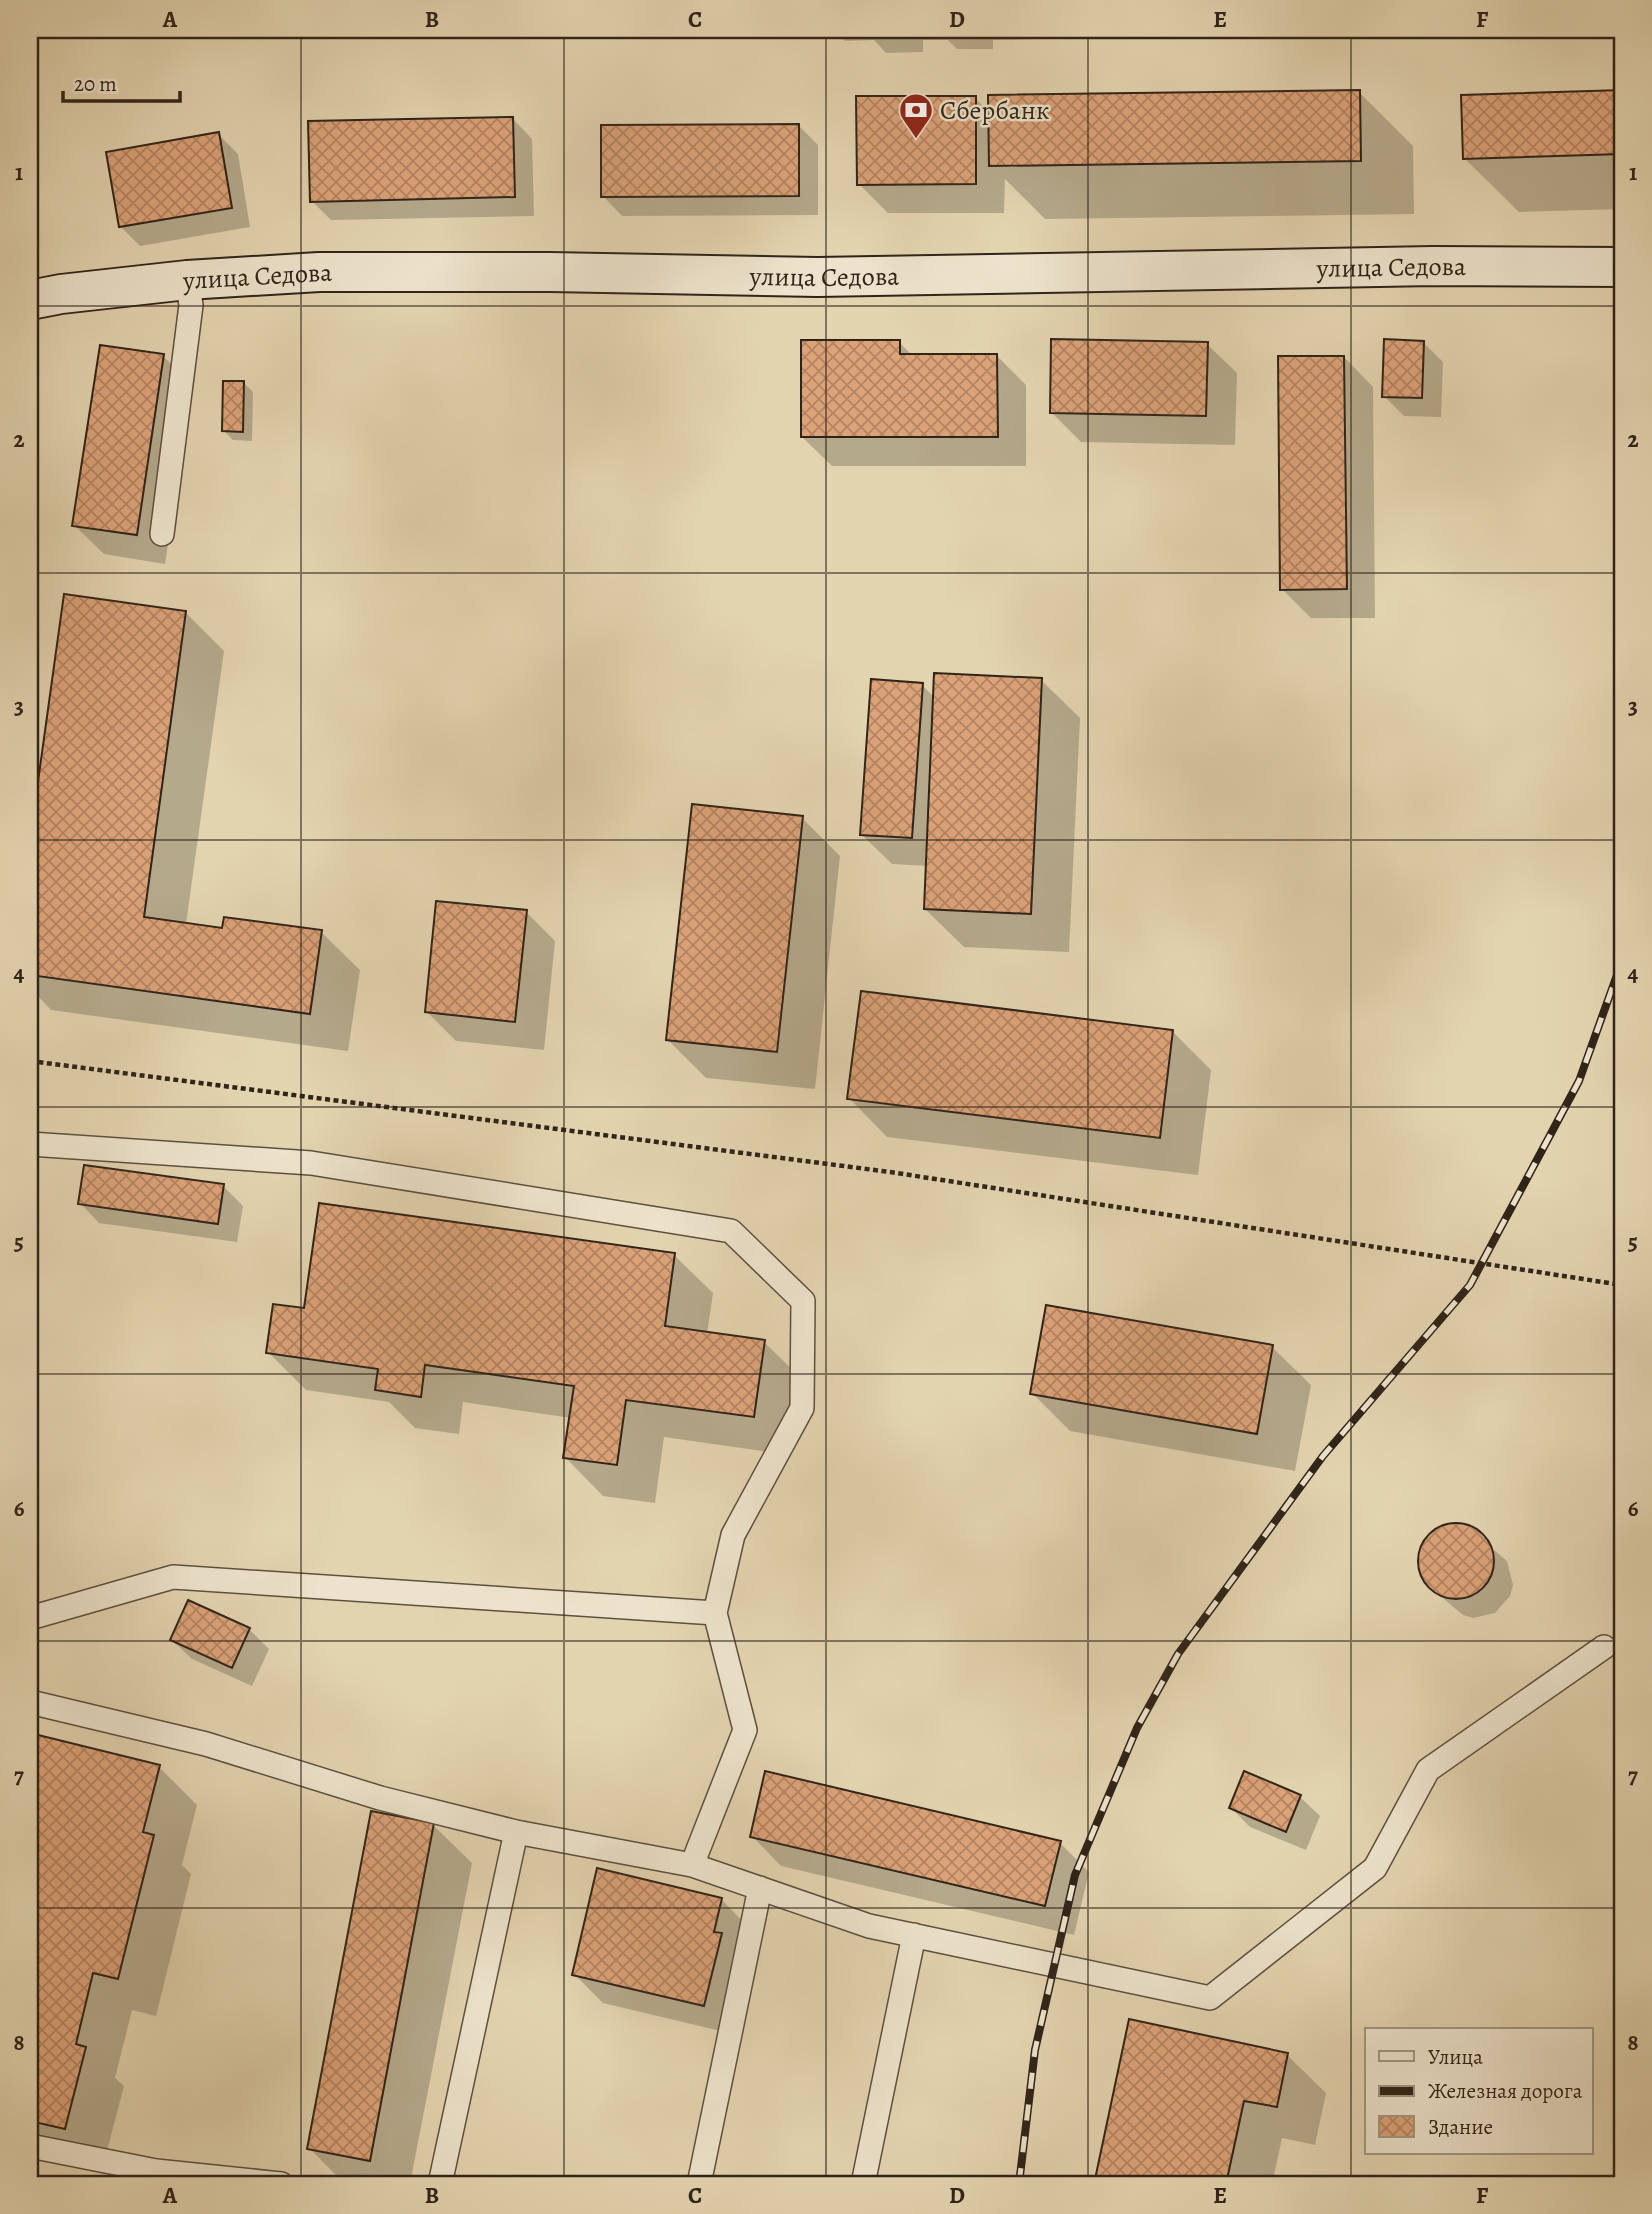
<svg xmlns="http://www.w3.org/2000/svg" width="1652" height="2214" viewBox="0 0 1652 2214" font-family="Alegreya,serif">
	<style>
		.shadow { fill: #0003 }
		.building { fill: url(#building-cross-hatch); stroke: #302419; stroke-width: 2 }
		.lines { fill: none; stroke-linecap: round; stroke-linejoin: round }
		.lane-casing { stroke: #5d503f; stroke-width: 26 }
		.secondary-casing { stroke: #302419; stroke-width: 42 }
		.path { stroke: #302419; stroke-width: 4.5; stroke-dasharray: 5 3.5; stroke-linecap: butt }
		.lane { stroke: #ede3cc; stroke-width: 23 }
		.secondary { stroke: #ede3cc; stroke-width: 38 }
		.rail-casing { stroke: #302419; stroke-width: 8 }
		.rail { stroke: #ede3cc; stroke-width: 5; stroke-dasharray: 16; stroke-linecap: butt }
		.grid { fill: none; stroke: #302419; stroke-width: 2; stroke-opacity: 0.55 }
		.labels { text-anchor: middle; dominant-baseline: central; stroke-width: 5; stroke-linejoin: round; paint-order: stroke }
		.poi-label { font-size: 26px; fill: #302419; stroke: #ede3cc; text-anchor: start }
		.street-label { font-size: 26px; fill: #302419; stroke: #ede3cc }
		.neatline { fill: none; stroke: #302419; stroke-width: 2.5 }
		.grid-label { font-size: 23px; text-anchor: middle; font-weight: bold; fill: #302419 }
	</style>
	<defs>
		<pattern id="building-cross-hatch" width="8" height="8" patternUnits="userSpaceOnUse" patternTransform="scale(1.75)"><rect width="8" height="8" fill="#dca278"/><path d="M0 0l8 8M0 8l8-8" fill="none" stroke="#b38462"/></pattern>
	</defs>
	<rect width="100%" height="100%" fill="#e3d4b0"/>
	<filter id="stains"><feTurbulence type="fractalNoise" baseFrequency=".00286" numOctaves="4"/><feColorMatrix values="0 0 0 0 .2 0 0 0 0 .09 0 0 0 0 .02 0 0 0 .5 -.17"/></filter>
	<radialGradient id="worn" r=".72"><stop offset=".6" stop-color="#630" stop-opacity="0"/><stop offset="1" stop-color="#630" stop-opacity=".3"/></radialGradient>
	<!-- shadow -->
	<path class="shadow" d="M834 30H1035V39L993 40V49H957L948 40H923V52L886 53 874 40 845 41Z
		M1359 92 1413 146 1414 214 1045 219 1005 179 1004 213H888L859 184 975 98 990 113Z
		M1622 92V209L1519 212 1465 159 1463 97Z
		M513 119 532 139 534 216 331 220 312 201Z
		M799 126 818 145V215L622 216 603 196Z
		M218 134 238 154 250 227 140 246 120 226Z
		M899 342 913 356H997L1026 385V466H832L802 437Z
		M1423 342 1443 362 1441 417 1404 416 1384 396Z
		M1207 344 1237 373 1235 445 1081 442 1052 413Z
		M163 356 192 385 165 564 104 554 74 525Z
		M1344 357 1373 387 1375 618H1311L1282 589Z
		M244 383 253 392 252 441 233 440 224 431Z
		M30 549 38 557 30 623Z
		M66 596 185 612 224 651 186 924 224 930 321 932 360 970 348 1051 51 1010 30 988V851Z
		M1041 680 1080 718 1069 952 964 947 925 909 927 866 892 864 862 835 922 685 935 698Z
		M802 818 840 856 815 1089 706 1078 668 1040Z
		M526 912 555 941 544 1050 456 1041 426 1011Z
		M1172 1031 1211 1070 1198 1175 887 1137 849 1098Z
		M223 1186 243 1206 237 1242 99 1223 80 1203Z
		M674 1255 713 1293 707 1334 764 1342 803 1380 791 1455 664 1437 655 1503 603 1496 565 1457 571 1418 463 1402 459 1434 415 1428 389 1402 306 1390 268 1352 306 1310Z
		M1272 1347 1311 1385 1295 1471 1070 1431 1032 1393Z
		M1466 1526 1507 1561 1513 1585 1510 1596 1495 1613 1473 1618 1463 1615 1445 1600 1425 1580 1421 1569 1423 1546 1430 1535 1441 1528Z
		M249 1629 269 1649 252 1686 192 1659 172 1640Z
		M31 1735 159 1767 197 1805 182 1865 191 1874 156 2016 132 2010 115 2078 124 2086 103 2166 48 2153 30 2135Z
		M1300 1797 1320 1816 1306 1850 1250 1827 1231 1808Z
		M433 1825 472 1863 410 2184H345L309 2148Z
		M752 1836 1060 1843 1089 1872 1074 1935 781 1866Z
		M721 1899 750 1929 733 2034 603 2003 574 1974Z
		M1130 2021 1287 2055 1326 2093 1315 2145 1282 2138 1272 2184H1096Z"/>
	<!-- building -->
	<path class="building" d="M1360 90 1361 161 989 166 988 95Z
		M1622 90V154L1463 159 1461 95Z
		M856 96H976V184L857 185Z
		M513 117 515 197 310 202 308 121Z
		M799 124V196L601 197V125Z
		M219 132 232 208 119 227 106 152Z
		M1051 339 1208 342 1206 416 1050 413Z
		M1384 339 1424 341 1422 398 1382 397Z
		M801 340H900V354H997L998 437H801Z
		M100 345 164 354 137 535 72 526Z
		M1278 356H1344L1347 589 1280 590Z
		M223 381H244L243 432 222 431Z
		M64 594 186 611 144 917 222 928 224 917 322 930 310 1014 30 975V839Z
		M934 673 1042 678 1031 914 924 909Z
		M871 679 923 683 912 838 860 835Z
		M692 804 803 816 777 1052 666 1040Z
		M436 901 527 910 515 1022 425 1012Z
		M861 991 1173 1030 1160 1138 847 1099Z
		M84 1165 224 1184 218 1224 78 1204Z
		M319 1203 675 1253 665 1326 765 1340 754 1417 626 1400 617 1465 563 1458 574 1386 425 1365 421 1397 375 1390 378 1369 266 1353 273 1304 304 1308Z
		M1046 1305 1273 1345 1257 1434 1030 1394Z
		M1418 1561a38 38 0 1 1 76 0a38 38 0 1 1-76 0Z
		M188 1600 250 1628 232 1668 170 1640Z
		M30 1733 160 1765 143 1832 154 1835 118 1979 93 1973 76 2044 86 2047 65 2129 30 2121Z
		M765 1771 1061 1841 1045 1906 750 1837Z
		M1244 1771 1301 1795 1286 1832 1229 1808Z
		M371 1811 434 1823 370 2161 307 2149Z
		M597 1868 722 1898 714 1932 722 1933 704 2006 572 1975Z
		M1129 2019 1288 2053 1277 2107 1244 2101 1226 2184H1094Z"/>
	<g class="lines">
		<!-- lane casing -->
		<g class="lane-casing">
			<path id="lane" d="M162 534 191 305 187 280
				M30 1144 311 1163 731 1231 803 1301 802 1408 733 1535 715 1613 745 1730 692 1865
				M30 1618 173 1577 715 1613
				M30 1702 206 1744 380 1798 516 1832 692 1865 869 1926 1210 1998 1375 1868 1428 1770 1604 1647
				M30 2146 156 2171 281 2184
				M440 2184 516 1832
				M699 2184 760 1888
				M863 2184 914 1935"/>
		</g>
		<!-- secondary casing -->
		<g class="secondary-casing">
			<g id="secondary">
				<path id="s1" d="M30 300 61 294 187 280 319 272H550L818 277 1433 266 1622 267"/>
			</g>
		</g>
		<!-- path -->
		<path class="path" d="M30 1061 890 1172 1622 1285"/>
		<!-- lane -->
		<use href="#lane" class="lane"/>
		<!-- secondary -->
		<use href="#secondary" class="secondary"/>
		<!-- rail casing -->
		<g class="rail-casing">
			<path id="rail" d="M1019 2184 1035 2050 1075 1875 1137 1728 1178 1654 1323 1456 1470 1285 1579 1081 1622 961"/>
		</g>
		<!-- rail -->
		<use href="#rail" class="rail"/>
	</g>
	<!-- grid -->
	<path class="grid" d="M301 30V2184M564 30V2184M826 30V2184M1088 30V2184M1351 30V2184M30 306H1622M30 573H1622M30 840H1622M30 1107H1622M30 1374H1622M30 1641H1622M30 1908H1622"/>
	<!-- icons -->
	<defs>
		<g id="bank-pin" transform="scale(1.75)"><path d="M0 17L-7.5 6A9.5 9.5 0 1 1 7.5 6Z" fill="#8f2418" stroke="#ede3cc"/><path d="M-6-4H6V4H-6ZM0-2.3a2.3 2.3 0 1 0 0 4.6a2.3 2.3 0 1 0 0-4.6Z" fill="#fff"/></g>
	</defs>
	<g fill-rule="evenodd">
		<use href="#bank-pin" x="916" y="110"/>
	</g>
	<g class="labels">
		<!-- poi labels -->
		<g class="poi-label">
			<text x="940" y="110">Сбербанк</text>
		</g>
		<!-- street labels -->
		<g class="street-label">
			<text stroke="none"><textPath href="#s1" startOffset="1363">улица Седова</textPath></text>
			<text stroke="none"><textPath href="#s1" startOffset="796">улица Седова</textPath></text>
			<text stroke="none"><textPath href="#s1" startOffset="229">улица Седова</textPath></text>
		</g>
	</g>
	<!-- margin -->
	<rect width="1652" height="2214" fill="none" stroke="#e3d4b0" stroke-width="77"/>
	<!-- legend -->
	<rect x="1365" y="2028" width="228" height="126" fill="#ede3cc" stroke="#a19784" stroke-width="2"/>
	<rect x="1379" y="2051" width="35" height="10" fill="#ede3cc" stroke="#a19784" stroke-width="2"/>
	<text x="1428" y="2064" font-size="21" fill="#302419">Улица</text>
	<rect x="1379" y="2086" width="35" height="10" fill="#302419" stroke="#a19784" stroke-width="2"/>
	<text x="1428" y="2098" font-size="21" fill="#302419">Железная дорога</text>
	<rect x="1379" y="2116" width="35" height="21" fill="url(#building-cross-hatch)" stroke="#a19784" stroke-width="2"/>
	<text x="1428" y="2134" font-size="21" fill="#302419">Здание</text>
	<!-- scale -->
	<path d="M63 91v10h117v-10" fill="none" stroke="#302419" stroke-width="3.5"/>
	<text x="74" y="91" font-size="21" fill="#302419" stroke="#ede3cc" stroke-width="5" paint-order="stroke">20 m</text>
	<rect x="38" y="38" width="1576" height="2138" class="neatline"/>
	<g class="grid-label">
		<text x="170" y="27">A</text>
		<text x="432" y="27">B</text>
		<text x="695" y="27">C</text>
		<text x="957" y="27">D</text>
		<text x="1220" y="27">E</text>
		<text x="1482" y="27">F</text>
		<text x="19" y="180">1</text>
		<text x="1633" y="180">1</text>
		<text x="19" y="447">2</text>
		<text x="1633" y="447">2</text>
		<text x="19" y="714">3</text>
		<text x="1633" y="714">3</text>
		<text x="19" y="981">4</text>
		<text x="1633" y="981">4</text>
		<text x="19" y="1249">5</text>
		<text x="1633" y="1249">5</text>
		<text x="19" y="1516">6</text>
		<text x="1633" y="1516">6</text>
		<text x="19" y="1783">7</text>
		<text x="1633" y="1783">7</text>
		<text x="19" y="2050">8</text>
		<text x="1633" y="2050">8</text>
		<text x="170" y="2203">A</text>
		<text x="432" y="2203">B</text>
		<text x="695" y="2203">C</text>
		<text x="957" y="2203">D</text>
		<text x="1220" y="2203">E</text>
		<text x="1482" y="2203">F</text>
	</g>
	<rect width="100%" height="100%" filter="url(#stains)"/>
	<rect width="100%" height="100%" fill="url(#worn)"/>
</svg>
